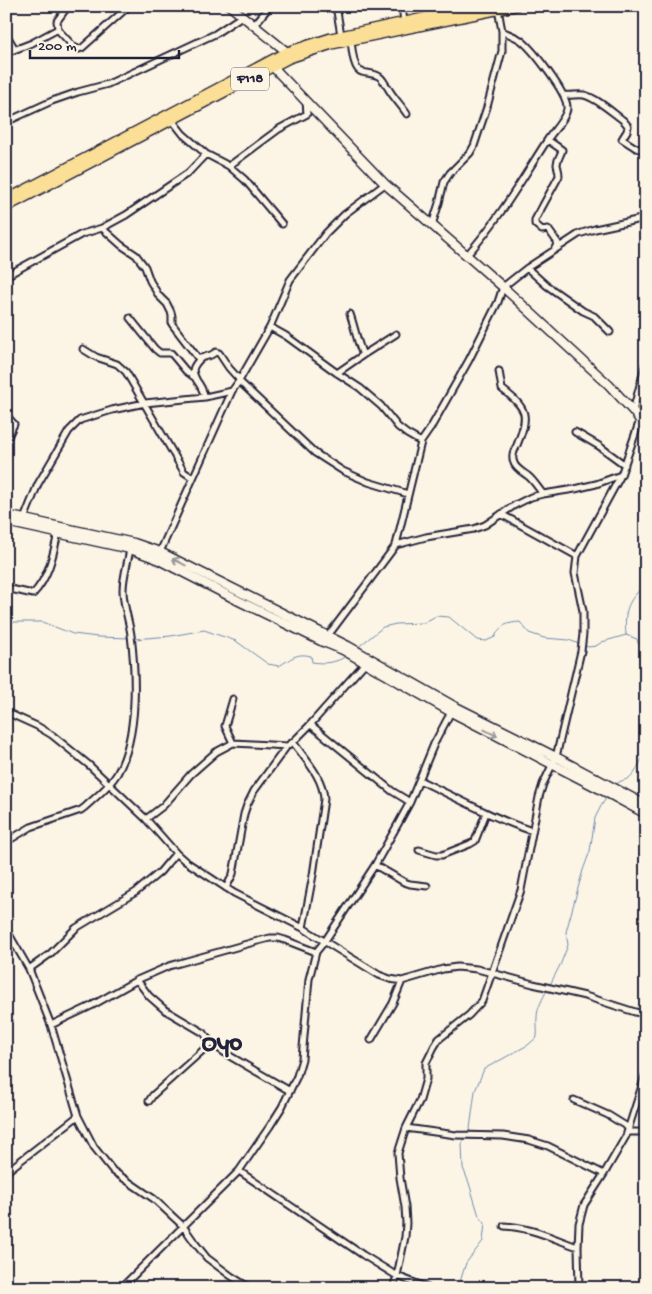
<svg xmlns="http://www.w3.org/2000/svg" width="652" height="1294" viewBox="0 0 652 1294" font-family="'Gochi Hand',sans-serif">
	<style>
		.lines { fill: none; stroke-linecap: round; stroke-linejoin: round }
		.stream { stroke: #6e8aaf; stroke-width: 1 }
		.street-casing { stroke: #22223b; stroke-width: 9 }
		.secondary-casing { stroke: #22223b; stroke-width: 11 }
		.primary-casing { stroke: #22223b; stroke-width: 12 }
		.street { stroke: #fcf5e5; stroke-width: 5 }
		.secondary { stroke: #fcf5e5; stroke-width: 8 }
		.primary { stroke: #fbdf96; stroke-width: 9 }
		.oneway { stroke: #9a9698 }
		.labels { text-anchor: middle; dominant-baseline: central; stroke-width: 4; stroke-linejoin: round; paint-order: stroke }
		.shield { fill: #fcf5e5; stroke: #63616e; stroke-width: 1 }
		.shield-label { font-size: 14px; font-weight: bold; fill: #22223b }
		.town-label { font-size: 25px; font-weight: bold; fill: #22223b; stroke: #fcf5e5 }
	</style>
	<rect width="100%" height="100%" fill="#fcf5e5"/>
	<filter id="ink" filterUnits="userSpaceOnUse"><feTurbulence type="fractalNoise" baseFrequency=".02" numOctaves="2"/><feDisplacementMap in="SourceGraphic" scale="10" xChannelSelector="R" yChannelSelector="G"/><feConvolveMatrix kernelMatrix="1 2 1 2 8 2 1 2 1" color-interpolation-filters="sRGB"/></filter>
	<g filter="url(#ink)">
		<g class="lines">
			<!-- stream -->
			<path class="stream" d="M646 584C627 601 624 610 626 635L637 639 638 643 646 648
				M6 622H42L73 634 98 637 130 638
				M134 639 171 636 204 630 236 641 268 664 279 666C291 659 296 652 311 656L312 662C323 664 337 663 346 656
				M583 645 588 647 596 646 602 642 626 635
				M357 648 383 627 396 624 423 623 436 616 449 617 477 640 486 641 495 637C500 625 507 623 520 622L529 633 544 638 569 640 579 644
				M646 699C644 715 633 733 646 747
				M615 786C619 780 624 781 629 778 637 771 642 759 646 750
				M549 987 561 963 568 945 566 932 583 870 590 851 595 818 601 806 607 797
				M468 1133 470 1129 475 1091 484 1069 528 1045 537 1037C538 1030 536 1023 537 1017 537 1008 543 998 547 990
				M458 1288 466 1263 483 1241 485 1223 479 1216 469 1183 463 1168 462 1144 466 1137"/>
			<!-- street casing -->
			<g class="street-casing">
				<path id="street" d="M68 6 57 21 58 29 60 32 74 47 79 49 82 48 129 6
					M336 6 341 35
					M402 6 404 22
					M254 25 270 6
					M6 34 15 49
					M351 40C352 48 353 70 362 72 369 74 376 73 381 78 384 81 385 84 388 88 393 97 401 105 407 114
					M6 53 32 43 58 29
					M564 95C570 96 578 94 584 95 597 98 613 113 624 121L628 126 627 131 622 139 636 148 646 151
					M172 120 183 134 206 154 229 166 245 180 282 224
					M6 122 52 101 78 92 108 84 215 34 242 16
					M548 140 562 150C561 155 557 159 557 165 558 169 559 171 559 176L535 220V224L542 230 548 229 558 243 555 248
					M229 166 279 129 307 114 306 101
					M432 225 439 203 444 182 450 173 470 153 474 146 487 107 502 51V31L498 9
					M102 228 121 245 136 255 145 267 150 281 159 296 167 304 171 312 172 316V324L198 358H201C192 367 191 370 197 381 201 386 203 391 205 397
					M467 255C499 220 522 179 548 139 553 131 568 116 567 107 567 93 533 50 522 41 517 37 508 34 502 31
					M527 268 546 285 583 311 594 316 610 332
					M6 276 82 234 102 228 126 215 188 173 206 154
					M130 318 155 349 160 353H171L186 371 194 377
					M270 327 286 336 337 373 360 388 381 406 398 427 407 434 421 442
					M83 349 96 357 117 364 126 372 184 472 193 478
					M363 355 396 334
					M201 358 211 355 216 352 219 353 229 368 238 378 239 381 315 453 343 471 368 482 408 494
					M499 371 502 389C528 409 529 415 517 445 514 451 511 456 514 463 516 469 523 472 528 476 534 481 538 488 543 494
					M337 373 363 355C357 342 355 328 350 314
					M633 411 646 363
					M6 415 14 424 6 441
					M575 432 599 446 625 465
					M501 514 577 556
					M24 519 38 484 69 431 80 420 112 410 145 403 205 397 232 391
					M396 545 426 537 474 529 485 525 515 505 531 497 543 494 575 489 596 484 621 475
					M160 552 232 391 239 381 270 327 290 280 326 233 345 214 385 184
					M6 588 33 594C49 577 53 555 58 533
					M327 637 396 545 421 442 430 429 469 360 498 302 503 287 527 268 579 234 595 229 646 218
					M6 712 37 726 52 735 89 765 146 819 176 853 185 861 234 893 303 928 379 975 390 979 402 981 443 969 457 967 477 969 533 984 585 996 635 1012 646 1014
					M311 725 392 791 410 802
					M293 742C305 759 323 777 324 799L313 875 303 928
					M233 743 225 726 233 699
					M419 780C457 798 493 818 532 831
					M146 819 163 806 191 774 216 752 233 743 287 746
					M6 842 31 827 81 810 85 807C96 797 109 787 117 774 138 737 136 677 131 635 129 620 123 605 123 590 123 576 128 562 130 549
					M419 850 436 855H442L470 844 475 841 486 813
					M375 865 404 882 410 884 427 886
					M226 888 233 874 244 814 247 805 254 791 287 746 293 742 309 726 365 663
					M6 929 29 969 51 1025 78 1116 94 1147 113 1171 154 1199 183 1226 195 1243 207 1258 231 1276 250 1288
					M29 969 50 954 76 928 136 892 160 872 176 853
					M137 980 149 996 165 1010 204 1033 211 1043 228 1055 290 1091
					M51 1025 91 1006 137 980 169 966 254 942 270 938H278L285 940 316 952
					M371 1040 393 1003 402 981
					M574 1100 608 1115 629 1128
					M149 1101 153 1095 211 1043
					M406 1128 456 1135 503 1136 529 1140 548 1146 604 1174
					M628 1132H646
					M239 1171 363 1255 397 1276 428 1288
					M6 1172 78 1116
					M504 1226C530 1227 554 1239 578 1247
					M121 1288 239 1171 270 1126 282 1107 297 1076 302 1059 309 979 316 952 325 941 375 865 398 824 410 802 434 744 451 712
					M393 1288 397 1276 405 1237 406 1223 405 1207 400 1178 398 1153 406 1128 420 1100 426 1079V1063L434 1047 439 1039 469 1015 482 1001 521 890 539 797 543 784 556 757 581 651 583 634V611L575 573 577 556 621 475 640 420
					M579 1288 578 1247 579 1224 584 1205 604 1174 626 1136 646 1073
					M639 1288 646 1278"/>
			</g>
			<!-- secondary casing -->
			<g class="secondary-casing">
				<path id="secondary" d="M230 6 287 52
					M273 67 385 184 503 287 609 385 633 411 646 428
					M6 515 134 543 160 552 348 646 454 706 556 757 646 805
					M6 522 130 549 155 558 241 602 321 641 343 650 451 712 600 789 646 814"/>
			</g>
			<!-- primary casing -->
			<g class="primary-casing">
				<path id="primary" d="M6 200 287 52 331 38 479 6
					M6 207 289 58 332 44 515 6"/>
			</g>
			<!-- street -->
			<use href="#street" class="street"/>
			<!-- secondary -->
			<use href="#secondary" class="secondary"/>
			<!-- primary -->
			<use href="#primary" class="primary"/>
		</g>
		<!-- one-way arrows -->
		<defs><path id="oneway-shaft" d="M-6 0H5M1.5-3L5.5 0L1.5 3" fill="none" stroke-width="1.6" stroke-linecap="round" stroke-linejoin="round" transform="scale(1.25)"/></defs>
		<g class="oneway">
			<use href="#oneway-shaft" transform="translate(179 562) rotate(-153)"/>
			<use href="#oneway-shaft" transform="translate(491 733) rotate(27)"/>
		</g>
	</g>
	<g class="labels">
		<!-- shield labels -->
		<rect class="shield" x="231" y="67.5" width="38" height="23" rx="4"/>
		<g class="shield-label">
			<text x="250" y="79">F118</text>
		</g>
		<!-- town labels -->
		<g class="town-label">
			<text x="222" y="1044">Oyo</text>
		</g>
	</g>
	<!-- margin -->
	<rect width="652" height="1294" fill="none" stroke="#fcf5e5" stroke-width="25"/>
	<rect x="12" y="12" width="627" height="1269" fill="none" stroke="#22223b" stroke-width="2" filter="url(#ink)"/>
	<!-- scale -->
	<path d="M30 50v8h149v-8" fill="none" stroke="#22223b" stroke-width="2.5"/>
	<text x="38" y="50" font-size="15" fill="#22223b" stroke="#fcf5e5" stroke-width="4" paint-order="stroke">200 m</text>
</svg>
